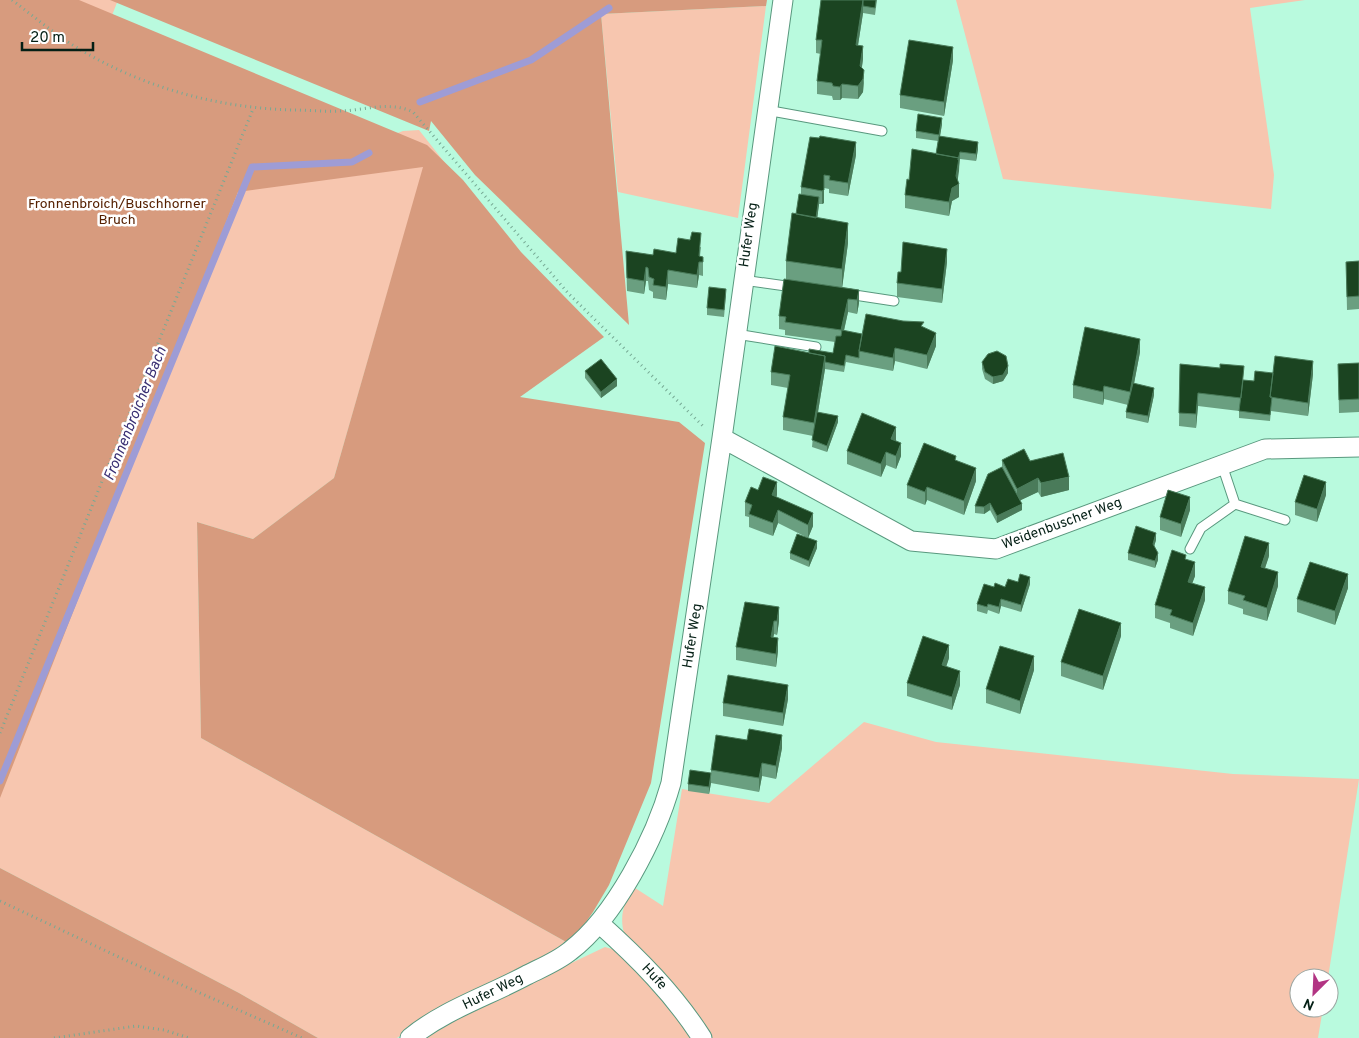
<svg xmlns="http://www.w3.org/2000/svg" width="1359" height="1038" viewBox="0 0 1359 1038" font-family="Overpass,sans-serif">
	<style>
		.green { fill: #f7c6af }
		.forest { fill: #d79b7e }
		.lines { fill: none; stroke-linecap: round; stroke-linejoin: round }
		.stream { stroke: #9e9cd5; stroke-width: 7 }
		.lane-casing { stroke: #59987e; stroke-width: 11 }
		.street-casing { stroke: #59987e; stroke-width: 21 }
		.path { stroke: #76a994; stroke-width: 3; stroke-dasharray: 1 4; stroke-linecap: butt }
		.lane { stroke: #fff; stroke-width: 9 }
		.street { stroke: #fff; stroke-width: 19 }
		.wall { fill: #6a9f80 }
		.shaded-wall { fill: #4a7b5a }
		.building { fill: #1b4421; stroke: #4a7b5a }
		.labels { text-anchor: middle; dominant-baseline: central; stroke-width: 5; stroke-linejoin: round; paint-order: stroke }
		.park-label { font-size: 14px; fill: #562000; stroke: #fff }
		.street-label { font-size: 14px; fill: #041f15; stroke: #fff }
		.water-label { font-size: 15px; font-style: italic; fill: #3a3074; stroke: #fff }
	</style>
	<rect width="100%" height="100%" fill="#b9fade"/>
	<!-- green -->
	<path class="green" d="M0 0H118L90 72 384 138 403 131 419 130 449 168 422 173 334 478 253 539 197 522 201 738 568 943 544 957 460 997 397 1038H318L239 993 0 868Z
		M956 0H1305L1250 8 1274 175 1271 209 1003 179Z
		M766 6 738 218 618 192 601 14Z
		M864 722 936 742 1233 774 1359 779 1328 978H1299V1008H1323L1318 1038H709L624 933C619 915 625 902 632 886L663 906 682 789 769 803Z
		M605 947 622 952 694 1038H426L469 1012Z"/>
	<!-- forest -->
	<path class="forest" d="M0 0H79L427 145 463 180 521 252 604 337 520 397 679 422 705 443 651 783 609 885 593 912 575 938 568 943 201 738 197 522 253 539 334 478 423 167 238 192 0 798Z
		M110 0H767L766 6 601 14 629 325 475 175 431 121 429 131Z
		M0 868 239 993 318 1038H0Z"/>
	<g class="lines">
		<!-- stream -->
		<path class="stream" d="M420 102 531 60 609 8
			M0 781 252 167 352 162 369 153"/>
		<!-- lane casing -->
		<g class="lane-casing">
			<path id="lane" d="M766 110 882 131
				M743 280 793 287
				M848 294 894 301
				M736 334 816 347
				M1235 504 1285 520
				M1190 549 1201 528 1235 504 1222 465"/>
		</g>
		<!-- street casing -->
		<g class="street-casing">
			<path id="street" d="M722 438 911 541 996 549 1265 449 1359 447
				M599 923C638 958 674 994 702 1038
				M410 1038C444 1010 488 996 527 975 541 968 558 961 570 951 615 917 656 837 671 783L722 438 783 0"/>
		</g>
		<!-- path -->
		<path class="path" d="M12 0C36 18 59 38 86 53 149 89 220 108 293 110 309 110 326 112 342 111 365 110 391 101 413 112L568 293 704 427
			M0 733 253 109
			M0 901 123 959 302 1038
			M54 1038 136 1026 164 1030 189 1038"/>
		<!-- lane -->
		<use href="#lane" class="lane"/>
		<!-- street -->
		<use href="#street" class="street"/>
	</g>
	<!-- wall -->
	<path class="wall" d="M821 0H877L875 15 863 13 858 45 863 59 862 67 864 83 863 92 858 99 842 98 840 100H833L832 96 817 94V81L821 54 816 53V40Z
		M953 60 944 116 900 108V95Z
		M942 124 940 136 978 149 976 161 960 159 957 180 959 197 952 201 949 216 905 208V195L909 180 936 154 938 141 916 138V131Z
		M856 155 848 196 829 193V189L824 188V203L822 204H819L817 218 848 243 842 287 859 290V303L857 314 848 312 844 331 862 334 924 327 936 346 927 369 895 361 893 371 846 362 844 372 825 369 818 412 838 422 827 452 812 447 813 436 783 430V417L788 388 771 385V372L809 353H833L835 342 785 335V330L779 329V316L786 279V261L801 194V187Z
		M701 247 700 256 703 257V276L699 275 697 288 668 284 666 300 653 298V292L649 290 648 281H646L644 294 627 291 626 251 653 255 676 253Z
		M1359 261V309L1347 310 1346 262Z
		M947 262 942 303 897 297V283L901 272Z
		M726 295 724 317 707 315V308Z
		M1140 352 1134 383 1154 395 1148 423 1126 418V412L1128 405 1104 399 1103 405 1073 398V385Z
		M982 362 1008 373 1003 381 993 384 985 379 982 369Z
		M1359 363V412L1339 413 1338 364Z
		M1180 364 1244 380 1254 381 1313 374 1308 416 1271 411 1270 421 1239 418V411L1198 406 1196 428 1179 426Z
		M585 371 617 386 601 398 585 378Z
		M896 440 901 456 896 469 886 465 881 477 847 464V451Z
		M956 460 976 481 964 515 927 500 925 505 907 498V485Z
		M1002 460 1030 461 1069 490 1041 497 1038 492 1020 500 1022 510 997 523 990 510 984 514 975 513V506L1002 467Z
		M758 490 777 495 776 497 813 526 808 538 778 523 773 536 749 527V517L745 516V502Z
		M1326 495 1317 522 1295 515V502Z
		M1190 510 1181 537 1160 530V517Z
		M1156 540 1154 546 1158 560 1155 568 1128 560V553Z
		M817 548 809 567 790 559V553Z
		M1269 556 1265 568 1278 586 1267 621 1243 614V609L1228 604V591Z
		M1186 560 1195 576 1192 583 1205 600 1193 636 1170 628V623L1155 618V605Z
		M1018 582 1030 584 1021 612 1001 606 999 614 988 610 987 614 977 611V604L994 587H1005Z
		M1348 588 1335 625 1297 612V599Z
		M745 602 779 621 777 635 774 634 773 637 778 651 776 667 736 660V647Z
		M1121 636 1103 690 1061 676V662Z
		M949 658 946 667 960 685 952 710 907 696V683Z
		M1034 670 1020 714 986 703V689Z
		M788 699 783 726 723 716V703Z
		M747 740 782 748 776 779 762 776 759 792 711 783 709 794 688 791V784L711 773V770Z"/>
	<!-- shaded-wall -->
	<path class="shaded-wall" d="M863 0V13L856 58V45Z
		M863 46V59L860 79V66Z
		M953 47V60L944 116V102Z
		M864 70 863 92 858 99V86Z
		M842 84V98L840 100V87Z
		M942 118V124L939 142V135Z
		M856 142V155L848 196V183Z
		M978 142V149L976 161V154Z
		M960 152 959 171 957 185 959 184V197L952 201 949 216V202Z
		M824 190V203L822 204V191Z
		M819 197V204L815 237V230Z
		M848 223V243L842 289V269Z
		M947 249V262L942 303V289Z
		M699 262V275L697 288V275Z
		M646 267V281L644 294V281Z
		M668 270V284L666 300V287Z
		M859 290V303L857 314V300Z
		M848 299V312L841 343V330Z
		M936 333V346L927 369V355Z
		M1140 339V352L1130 405V392Z
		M895 348V361L893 371V358Z
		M825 356V369L814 436V423Z
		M1313 361V374L1308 416V403Z
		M1008 366V373L1003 381 993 384V377Z
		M617 379V386L601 398V392Z
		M1104 386V399L1103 405V392Z
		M1154 388V395L1148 423V416Z
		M1198 393V406L1196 428V414Z
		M838 416V422L827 452V446Z
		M896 427V440L891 452V439Z
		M901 443V456L896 469V456Z
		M886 452V465L881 477V464Z
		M976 468V481L964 515V501Z
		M1069 477V490L1041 497V483Z
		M1038 478V492L1017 502V489Z
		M777 482V495L772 508V495Z
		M1326 482V495L1317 522V509Z
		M927 487V500L925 505V492Z
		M1190 497V510L1181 537V524Z
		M990 503V510L984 514V507Z
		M1022 504V510L997 523V516Z
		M778 510V523L773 536V523Z
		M813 513V526L808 538V525Z
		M1156 533V540L1153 550V544Z
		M817 541V548L809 567V561Z
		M1269 543V556L1261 580V567Z
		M1158 553V560L1155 568V561Z
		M1195 562V576L1188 595V582Z
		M1278 572V586L1267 621V608Z
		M1348 574V588L1335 625V611Z
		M1030 577V584L1021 612V605Z
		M1205 587V600L1193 636V623Z
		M1001 599V606L999 614V607Z
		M779 607V621L777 635V621Z
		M774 621V634L771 650V637Z
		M1121 623V636L1103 690V676Z
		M778 638V651L776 667V654Z
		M949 645V658L942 679V665Z
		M1034 656V670L1020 714V701Z
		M960 671V685L952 710V697Z
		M788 685V699L783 726V713Z
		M782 735V748L776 779V766Z
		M762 763V776L759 792V778Z
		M711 777V783L709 794V787Z"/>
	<!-- building -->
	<path class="building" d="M821 0H863L856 45 863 46 860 66 864 70 863 79 858 86 842 84 840 87 833 86 832 83 817 81 822 40H816Z
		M863 0H876L875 8 863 6Z
		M909 40 953 47 944 102 900 95Z
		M918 114 942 118 939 135 916 131Z
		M820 136 856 142 848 183 829 180 830 176 824 175V190L822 191 801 187 810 137 819 138Z
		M939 136 978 142 976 154 960 152 958 160 959 158 936 154Z
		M912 149 959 158 956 176 959 184 952 188 949 202 905 195 907 179 909 180Z
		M799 194 819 197 816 218 796 214Z
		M792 213 848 223 842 269 786 261Z
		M692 232 701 233 699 256 703 257V262H699L697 275 668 270 666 287 653 285 654 279 649 277 648 268 646 267 644 281 627 278 626 251 653 255 654 249 676 253 678 238 690 240Z
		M903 242 947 249 942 289 897 283 898 272H901Z
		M1359 261V296L1347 297 1346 262Z
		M784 279 859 290 857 300 848 299 841 330 785 322 786 317 779 316Z
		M709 287 726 289 724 310 707 308Z
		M866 314 903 321 924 322 921 326 936 333 927 355 895 348 893 358 859 351Z
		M1085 327 1140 339 1130 392 1104 386 1103 392 1073 385Z
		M842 330 862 334 859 351V358L846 355 844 366 825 362V356L809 353V349L833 353 836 336H841Z
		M775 346 825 356 814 423 783 417 790 375 771 372Z
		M997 351 1006 356 1008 366 1003 375 993 377 985 372 982 362 988 354Z
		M1275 356 1313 361 1308 403 1270 397Z
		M601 359 617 379 601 392 585 371Z
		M1359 363V399L1339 400 1338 364Z
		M1180 364 1220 368V364L1244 366 1241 398 1198 393 1196 414 1179 413Z
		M1255 371 1273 373 1270 397H1272L1270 415 1239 411 1243 380 1254 381Z
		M1133 383 1154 388 1148 416 1126 412Z
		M817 412 838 416 827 446 812 440Z
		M862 413 896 427 891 439 901 443 896 456 886 452 881 464 847 451Z
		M924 443 956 456 955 460 976 468 964 501 927 487 925 492 907 485Z
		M1024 449 1030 461 1063 453 1069 477 1041 483 1038 478 1017 489 1002 460Z
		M1002 467 1022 504 997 516 990 503 984 507 975 506 988 474Z
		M1304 475 1326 482 1317 509 1295 502Z
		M763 477 777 482 772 495 813 513 808 525 778 510 773 523 749 514 752 505 745 502 751 487 758 490Z
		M1168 490 1190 497 1181 524 1160 517Z
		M1136 526 1156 533 1153 544 1158 553 1155 561 1128 553Z
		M797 534 817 541 809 561 790 553Z
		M1245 536 1269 543 1261 567 1278 572 1267 608 1243 600 1245 596 1228 591Z
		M1172 550 1186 555 1185 559 1195 562 1188 582 1205 587 1193 623 1170 615 1172 610 1155 605Z
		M1310 562 1348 574 1335 611 1297 599Z
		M1020 574 1030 577 1021 605 1001 599 999 607 988 604 987 607 977 604 984 584 994 587 995 583 1005 587 1008 579 1018 582Z
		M745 602 779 607 777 621H774L771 637 778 638 776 654 736 647Z
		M1079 609 1121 623 1103 676 1061 662Z
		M923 636 949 645 942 665 960 671 952 697 907 683Z
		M1000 646 1034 656 1020 701 986 689Z
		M728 675 788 685 783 713 723 703Z
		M749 729 782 735 776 766 762 763 759 778 711 770 716 735 747 740Z
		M690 770 711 773 709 787 688 784Z"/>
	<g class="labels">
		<!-- park labels -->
		<g class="park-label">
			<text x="117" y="204">Fronnenbroich/Buschhorner<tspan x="117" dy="16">Bruch</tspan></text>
		</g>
		<!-- street labels -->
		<g class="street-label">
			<text transform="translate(749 235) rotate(-82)">Hufer Weg</text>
			<text transform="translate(1062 524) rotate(-20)">Weidenbuscher Weg</text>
			<text transform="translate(693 636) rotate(-81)">Hufer Weg</text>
			<text transform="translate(654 977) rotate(47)">Hufe</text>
			<text transform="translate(493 992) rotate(-26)">Hufer Weg</text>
		</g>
		<!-- water labels -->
		<g class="water-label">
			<text transform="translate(136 414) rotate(-68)">Fronnenbroicher Bach</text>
		</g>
	</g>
	<!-- north arrow -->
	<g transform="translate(1314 993) rotate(204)"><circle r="24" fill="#ffffff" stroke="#9ba5a1"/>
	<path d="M0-4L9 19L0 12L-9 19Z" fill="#b23483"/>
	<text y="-8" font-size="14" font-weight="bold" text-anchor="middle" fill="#041f15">N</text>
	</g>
	<!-- scale -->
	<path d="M22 42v8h71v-8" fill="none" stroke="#041f15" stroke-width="2.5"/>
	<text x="30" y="42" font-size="15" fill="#041f15" stroke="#ffffff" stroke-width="4" paint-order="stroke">20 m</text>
</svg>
